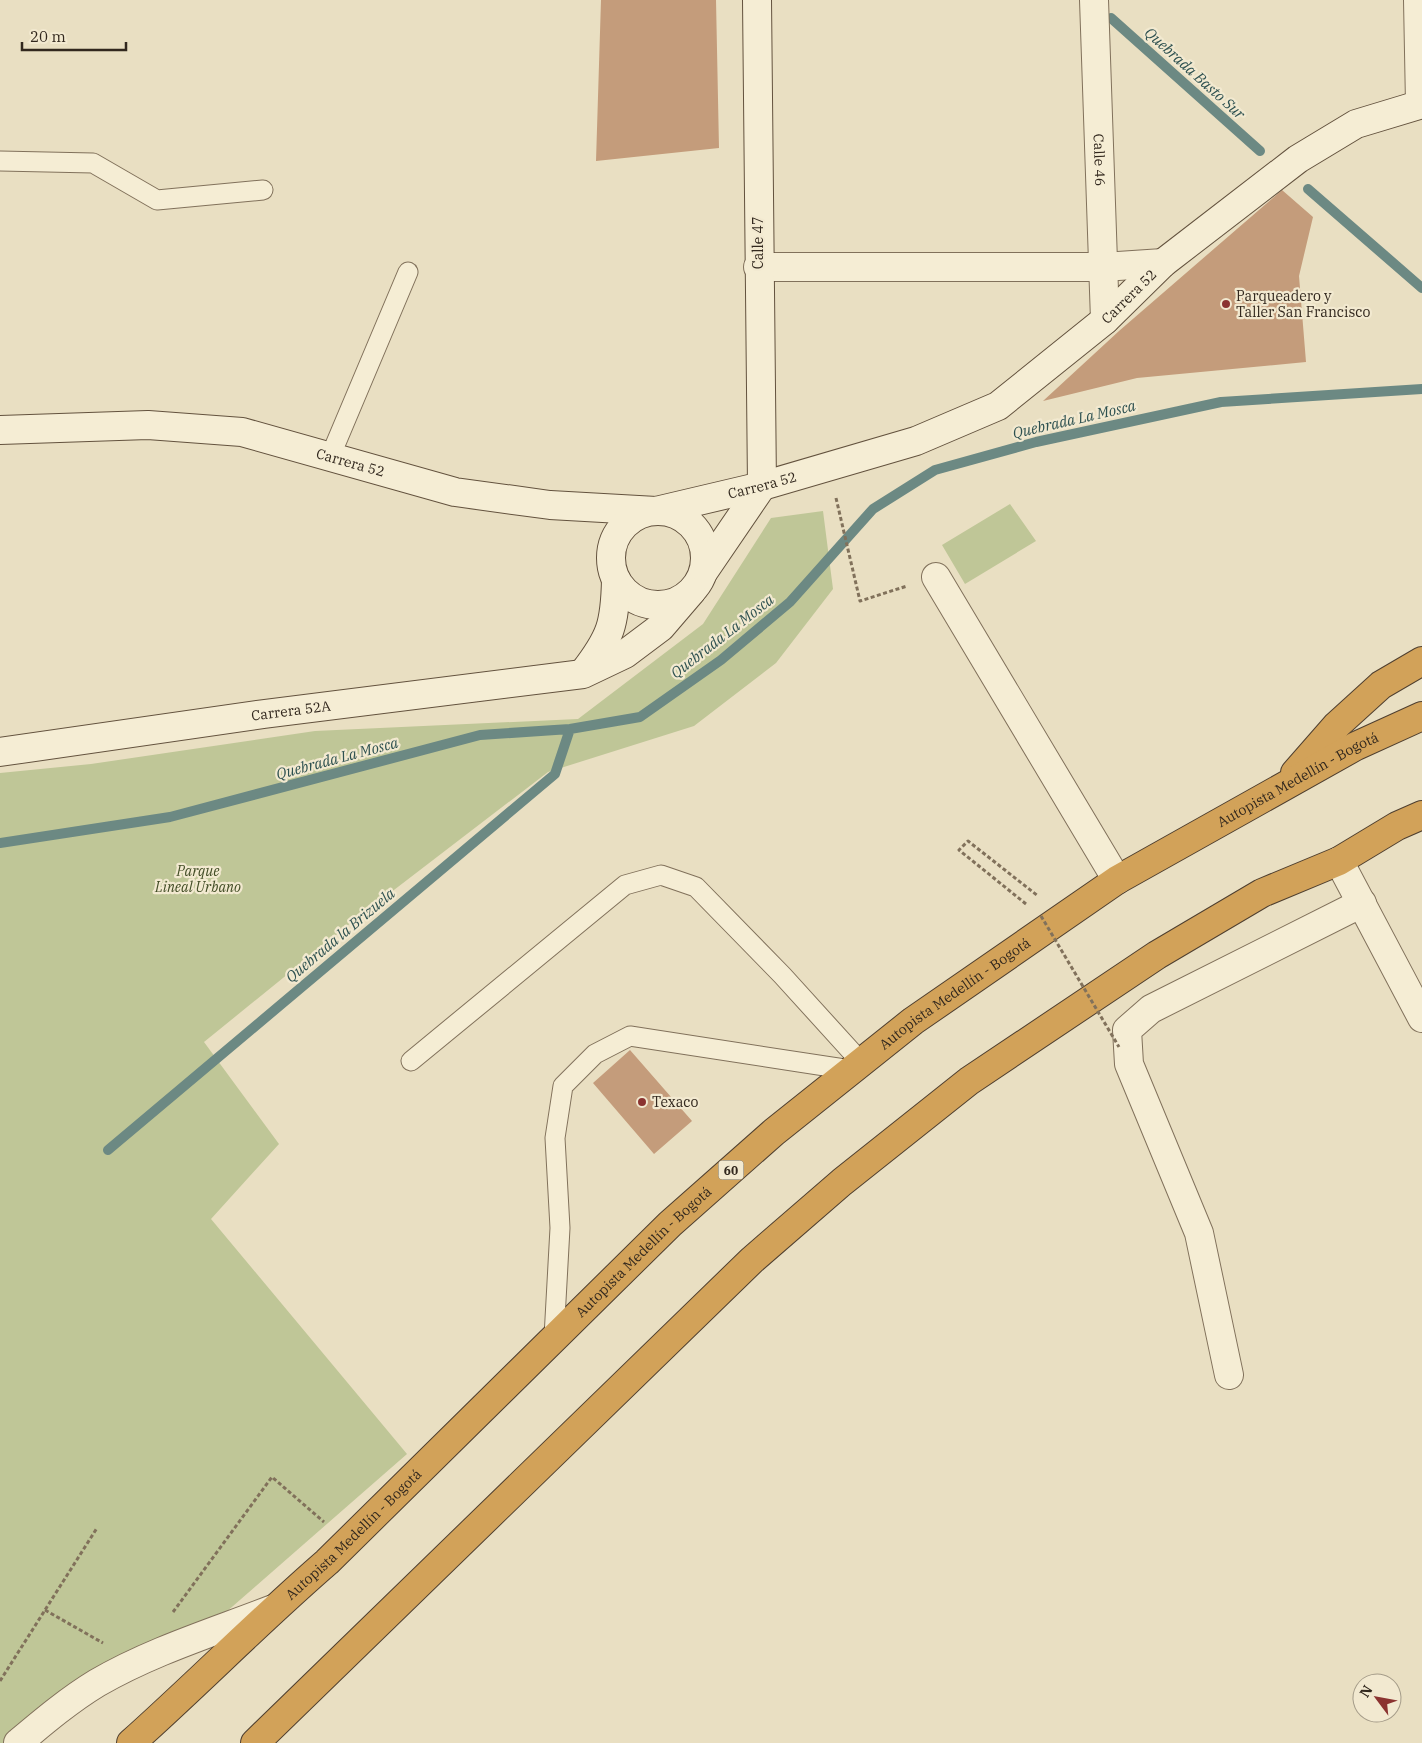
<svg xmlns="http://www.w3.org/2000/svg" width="1422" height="1743" viewBox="0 0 1422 1743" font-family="'IBM Plex Serif',serif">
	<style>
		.green { fill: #bfc697 }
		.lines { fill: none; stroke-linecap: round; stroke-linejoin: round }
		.stream { stroke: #6c8983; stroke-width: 10 }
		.building { fill: #c49c7b }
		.lane-casing { stroke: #81715b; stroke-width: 21 }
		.street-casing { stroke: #81715b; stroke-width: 30 }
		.secondary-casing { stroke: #63523e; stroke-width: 30 }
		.highway-casing { stroke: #4f3f2f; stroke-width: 30 }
		.path { stroke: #81715b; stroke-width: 3; stroke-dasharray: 4 2.5; stroke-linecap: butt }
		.lane { stroke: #f5edd4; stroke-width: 19 }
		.street { stroke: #f5edd4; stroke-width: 28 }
		.secondary { stroke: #f5edd4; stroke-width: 28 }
		.highway { stroke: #d2a259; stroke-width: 28 }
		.path-bridge { stroke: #81715b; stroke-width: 3; stroke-dasharray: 4 2.5; stroke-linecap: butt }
		.poi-dot { fill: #8b3330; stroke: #f2e9d0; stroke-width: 2 }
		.labels { text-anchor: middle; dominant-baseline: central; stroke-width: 4.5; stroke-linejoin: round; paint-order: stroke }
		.shield { fill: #f2e9d0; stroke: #6c6253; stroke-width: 1 }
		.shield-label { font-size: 12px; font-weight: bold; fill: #32281e }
		.street-label { font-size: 14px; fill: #32281e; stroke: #f2e9d0 }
		.poi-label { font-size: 14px; fill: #32281e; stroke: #f2e9d0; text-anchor: start }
		.park-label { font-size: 14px; font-style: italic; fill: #424d26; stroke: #f2e9d0 }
		.water-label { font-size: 15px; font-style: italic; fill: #2e5150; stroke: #f2e9d0 }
	</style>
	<rect width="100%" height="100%" fill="#e9dfc2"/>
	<!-- green -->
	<path class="green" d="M1010 504 1036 541 965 584 942 545Z
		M823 511 833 589 776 663 694 726 548 772 347 926 204 1042 279 1144 211 1219 407 1454 225 1613 19 1743H0V773L91 764 315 731 578 719 703 624 771 518Z"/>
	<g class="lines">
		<!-- stream -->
		<path class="stream" d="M1111 18 1260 151
			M1308 189 1422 288
			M0 843 170 817 480 735 570 729 640 717 721 660 790 602 873 509 935 470 1036 442 1221 402 1422 389
			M108 1150 555 774 570 729"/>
	</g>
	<!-- building -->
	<path class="building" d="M601 0H716L719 148 596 161Z
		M1282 190 1313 217 1299 276 1306 362 1137 378 1043 401 1119 331Z
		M630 1050 692 1121 654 1154 593 1083Z"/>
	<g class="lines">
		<!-- lane casing -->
		<g class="lane-casing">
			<path id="lane" d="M0 161 93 163 157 200 263 190
				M330 457 408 272
				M411 1061 625 885 661 875 696 887 782 975 861 1062
				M554 1337 560 1228 555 1138 563 1086 595 1054 630 1036 851 1070"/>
		</g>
		<!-- street casing -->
		<g class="street-casing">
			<g id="street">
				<path id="s1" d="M1094 0 1105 320"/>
				<path d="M1418 0 1420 104"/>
				<path d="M758 267H1103L1163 263"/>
				<path d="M936 577 1117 880"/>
				<path d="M1339 861 1422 1018"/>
				<path d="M1229 1375 1199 1233 1129 1064 1127 1030 1151 1009 1362 903"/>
				<path d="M18 1743C43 1722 69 1700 97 1683 152 1651 214 1632 273 1609"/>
			</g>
		</g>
		<!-- secondary casing -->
		<g class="secondary-casing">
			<g id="secondary">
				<path id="s2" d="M0 430 148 425 242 432 455 492 550 505 656 511 762 486 916 441 998 406 1105 320 1163 263 1298 159 1356 124 1422 104"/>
				<circle cx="658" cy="558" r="47"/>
				<path d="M704 571 762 486 757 0"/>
				<path d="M584 672C611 637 615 624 616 580"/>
				<path id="s3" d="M0 752 264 714 583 674 625 654 661 627 691 592"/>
			</g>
		</g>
		<!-- highway casing -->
		<g class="highway-casing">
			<g id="highway">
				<path d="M1295 773 1337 725 1381 685 1422 661"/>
				<path id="s4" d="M131 1743C197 1684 260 1620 327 1562L670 1224 774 1132 913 1021 1117 880 1356 746 1422 716"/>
				<path d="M255 1743 752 1260 842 1182 969 1081 1157 955 1262 893 1339 861 1397 826 1422 815"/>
			</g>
		</g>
		<!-- path -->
		<path class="path" d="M836 498 860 601 907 586
			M1026 904 959 850 968 841 1038 896
			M45 1610 103 1643
			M173 1612 272 1477 324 1522
			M0 1681 97 1528"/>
		<!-- lane -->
		<use href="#lane" class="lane"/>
		<!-- street -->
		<use href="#street" class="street"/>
		<!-- secondary -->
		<use href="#secondary" class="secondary"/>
		<!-- highway -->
		<use href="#highway" class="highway"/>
		<!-- path-bridge -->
		<path class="path-bridge" d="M1041 916 1119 1047"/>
	</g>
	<!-- markers -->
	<g class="poi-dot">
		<circle cx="1226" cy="304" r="5"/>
		<circle cx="642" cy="1102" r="5"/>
	</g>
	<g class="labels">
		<!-- shield labels -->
		<rect class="shield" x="718.5" y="1160.5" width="25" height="19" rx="4"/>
		<g class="shield-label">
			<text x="731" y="1170">60</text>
		</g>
		<!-- street labels -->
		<g class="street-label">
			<text stroke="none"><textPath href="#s1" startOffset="160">Calle 46</textPath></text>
			<text transform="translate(758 243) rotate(-90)">Calle 47</text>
			<text stroke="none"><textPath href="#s2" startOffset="1195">Carrera 52</textPath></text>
			<text stroke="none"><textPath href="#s2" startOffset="355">Carrera 52</textPath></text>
			<text stroke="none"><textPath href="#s2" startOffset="775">Carrera 52</textPath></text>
			<text stroke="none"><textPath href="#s3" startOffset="294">Carrera 52A</textPath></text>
			<text stroke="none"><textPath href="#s4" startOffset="1520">Autopista Medellín - Bogotá</textPath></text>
			<text stroke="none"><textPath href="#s4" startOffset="1115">Autopista Medellín - Bogotá</textPath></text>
			<text stroke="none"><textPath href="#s4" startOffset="710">Autopista Medellín - Bogotá</textPath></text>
			<text stroke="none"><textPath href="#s4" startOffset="305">Autopista Medellín - Bogotá</textPath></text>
		</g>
		<!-- poi labels -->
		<g class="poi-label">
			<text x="1236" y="296">Parqueadero y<tspan x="1236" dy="16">Taller San Francisco</tspan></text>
			<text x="652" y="1102">Texaco</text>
		</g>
		<!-- park labels -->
		<g class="park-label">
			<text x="198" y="871">Parque<tspan x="198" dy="16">Lineal Urbano</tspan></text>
		</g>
		<!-- water labels -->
		<g class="water-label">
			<text transform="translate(1195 73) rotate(42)">Quebrada Basto Sur</text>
			<text transform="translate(1074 419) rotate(-13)">Quebrada La Mosca</text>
			<text transform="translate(722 636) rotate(-38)">Quebrada La Mosca</text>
			<text transform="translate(337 758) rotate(-15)">Quebrada La Mosca</text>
			<text transform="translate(340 935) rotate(-40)">Quebrada la Brizuela</text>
		</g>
	</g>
	<!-- north arrow -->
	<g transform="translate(1377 1698) rotate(302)"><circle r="24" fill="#f2e9d0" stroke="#a59c89"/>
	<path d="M0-4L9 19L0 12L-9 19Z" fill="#8b3330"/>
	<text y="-8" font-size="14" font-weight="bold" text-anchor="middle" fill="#32281e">N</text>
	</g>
	<!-- scale -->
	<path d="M22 42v8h104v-8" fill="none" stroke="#32281e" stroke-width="2.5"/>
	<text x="30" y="42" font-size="15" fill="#32281e" stroke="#f2e9d0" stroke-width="4" paint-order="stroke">20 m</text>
</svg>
